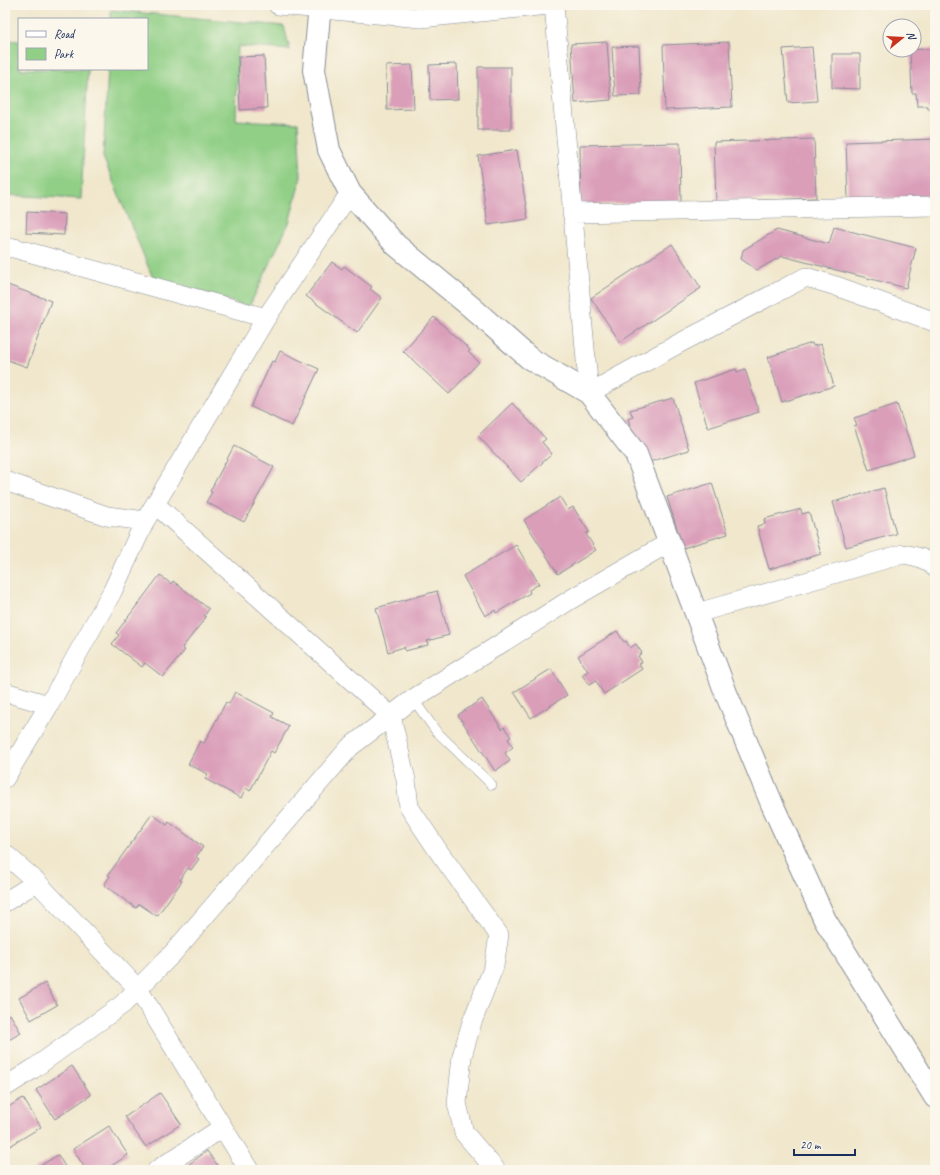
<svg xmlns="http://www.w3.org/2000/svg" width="940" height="1175" viewBox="0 0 940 1175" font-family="Caveat,sans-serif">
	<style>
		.green { fill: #91cf86; stroke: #567f72 }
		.building { fill: #da9eb9 }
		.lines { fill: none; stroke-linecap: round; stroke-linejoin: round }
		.lane-casing { stroke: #868b95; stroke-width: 10 }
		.street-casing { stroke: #868b95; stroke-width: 20 }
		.secondary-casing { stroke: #868b95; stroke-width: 24 }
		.lane { stroke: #fff; stroke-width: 9 }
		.street { stroke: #fff; stroke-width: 19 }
		.secondary { stroke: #fff; stroke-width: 22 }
	</style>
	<rect width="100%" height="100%" fill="#fbf7ec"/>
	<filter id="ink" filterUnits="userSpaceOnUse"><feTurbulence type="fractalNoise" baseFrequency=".025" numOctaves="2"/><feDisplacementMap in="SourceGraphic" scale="8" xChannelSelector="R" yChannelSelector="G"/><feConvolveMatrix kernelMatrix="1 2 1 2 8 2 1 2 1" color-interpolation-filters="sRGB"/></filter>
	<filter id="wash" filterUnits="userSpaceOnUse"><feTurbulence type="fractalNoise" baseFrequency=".012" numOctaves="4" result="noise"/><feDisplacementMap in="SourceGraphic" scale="16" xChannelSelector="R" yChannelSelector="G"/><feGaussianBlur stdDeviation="0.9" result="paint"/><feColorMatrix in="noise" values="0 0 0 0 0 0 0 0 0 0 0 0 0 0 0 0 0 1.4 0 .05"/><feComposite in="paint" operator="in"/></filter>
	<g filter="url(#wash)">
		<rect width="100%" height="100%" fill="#f0e7cc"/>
		<!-- green -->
		<path class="green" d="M111 10 284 26 290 50 238 46 236 120 298 123 301 177 289 223 249 307 152 276 103 157 108 69H147V19H111Z
			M5 40 19 41V69H88L81 199 5 195Z"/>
		<g id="blocks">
			<!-- building -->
			<path class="building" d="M607 42 611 100 575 103 571 44Z
				M729 42 732 107 665 110 663 45Z
				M639 46 641 95 615 96 612 47Z
				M812 47 817 101 788 103 783 49Z
				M935 48V109H928V106H917L916 93H912L910 50Z
				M832 54H860V89L832 88Z
				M264 56 267 108 240 110 238 57Z
				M457 64 458 99 430 100 429 65Z
				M412 65 414 109 387 110 386 66Z
				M478 67H511V130H478Z
				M814 139 816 198 716 202 714 142Z
				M935 139V197L848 200 846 142Z
				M680 143 681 202 581 205 580 145Z
				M517 150 528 219 488 225 478 156Z
				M27 212 65 214 64 235 26 233Z
				M834 227 916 248 906 288 782 256 757 270 741 259 743 250 777 230 829 244Z
				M672 244 701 288 620 342 591 298Z
				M332 262 342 269 344 266 372 287 370 289 382 298 357 333 306 296Z
				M5 284 51 301 27 367 5 359Z
				M434 317 470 350 468 352 479 362 449 394 403 351Z
				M812 343 813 346 821 344 834 386 782 402 768 357Z
				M280 351 319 369 292 426 251 407 272 361 275 362Z
				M736 369 737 372 745 369 759 412 708 428 694 383Z
				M673 398 689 450 646 463 640 456 628 419 633 417 630 410Z
				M512 403 546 439 542 442 552 454 521 482 478 436Z
				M897 404 914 455 869 470 854 426 857 425 854 418Z
				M234 446 274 467 244 522 206 502 212 492 210 491Z
				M712 483 728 534 683 548 667 497Z
				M884 488 896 534 846 547 833 502Z
				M560 497 568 510 573 507 589 532 586 534 596 550 558 574 524 520Z
				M801 509 802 514 809 512 821 554 769 569 757 526 765 524 764 519Z
				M516 545 539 584 529 590 530 593 496 613 495 610 485 616 463 576Z
				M160 575 171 584 173 581 209 609 204 616 206 617 182 648 185 650 163 677 145 663 142 667 112 644 119 635 116 633Z
				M437 591 449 635 427 641 428 645 405 651 404 647 388 652 376 608Z
				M617 631 624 642 626 641 630 648 636 644 642 653 638 656 642 662 639 664 642 669 604 694 596 681 589 685 582 675 588 671 578 656Z
				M551 669 567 695 531 718 514 692Z
				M235 692 274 713 272 717 289 726 274 753 271 751 250 791 246 788 241 798 205 779 208 774 188 764 200 741 204 743 226 702 229 704Z
				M482 699 502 729 504 727 511 737 508 739 513 747 505 753 510 761 495 771 458 715Z
				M152 814 167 825 169 822 203 847 196 857 199 859 191 870 188 868 180 880 182 881 157 916 139 904 136 908 104 885 110 876 108 875Z
				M45 983 57 1005 31 1020 19 998Z
				M10 1014 21 1033 5 1042V1017Z
				M72 1066 91 1095 55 1119 36 1090Z
				M160 1093 181 1124 146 1147 125 1117Z
				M23 1098 41 1127 5 1149V1109Z
				M109 1126 128 1155 105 1170H86L73 1149Z
				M207 1151 221 1170H181Z
				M58 1155 67 1170H33Z"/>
		</g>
	</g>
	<g filter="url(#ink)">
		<use href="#blocks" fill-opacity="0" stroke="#868b95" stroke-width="1"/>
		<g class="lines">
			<!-- lane casing -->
			<g class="lane-casing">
				<path id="lane" d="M413 699 436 731 492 785"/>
			</g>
			<!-- street casing -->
			<g class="street-casing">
				<path id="street" d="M278 5 421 18 548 5
					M554 5 589 393 678 344 806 277 836 286 935 322
					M572 213 935 206
					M5 248H14L266 318
					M5 481 107 516 145 521
					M155 504 391 716 406 780 409 807 439 852 499 935 494 966 472 1022 462 1056 457 1103 464 1133 496 1170
					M697 613 903 554C915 556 927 558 935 568
					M5 692 49 705
					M5 778 49 705 112 592 145 521 266 318 350 193
					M5 854 37 882 138 989 249 1170
					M5 902 37 882
					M5 1087 33 1069 123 1004 173 953 350 747 413 699 573 598 670 542
					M157 1170 222 1128"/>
			</g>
			<!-- secondary casing -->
			<g class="secondary-casing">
				<path id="secondary" d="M320 5 314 70 329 150 350 193 396 245 470 306 529 358 589 393 636 454 726 693 772 804 825 920 935 1097"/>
			</g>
			<!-- lane -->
			<use href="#lane" class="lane"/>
			<!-- street -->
			<use href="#street" class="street"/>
			<!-- secondary -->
			<use href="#secondary" class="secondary"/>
		</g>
	</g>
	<!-- margin -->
	<rect width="940" height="1175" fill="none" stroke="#fbf7ec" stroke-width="20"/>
	<!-- legend -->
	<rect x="18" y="18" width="130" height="52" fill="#fbf7ec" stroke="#a1a7b3"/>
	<rect x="26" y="31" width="20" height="6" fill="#ffffff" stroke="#a1a7b3"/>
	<text x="54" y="38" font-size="12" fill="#1b2f5e">Road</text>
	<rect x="26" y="48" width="20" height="12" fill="#91cf86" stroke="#a1a7b3"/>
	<text x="54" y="58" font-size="12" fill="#1b2f5e">Park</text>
	<!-- north arrow -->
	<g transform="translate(902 38) rotate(72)"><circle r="19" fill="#fbf7ec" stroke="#a1a7b3"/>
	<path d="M0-3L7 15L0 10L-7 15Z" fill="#c8321e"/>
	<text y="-6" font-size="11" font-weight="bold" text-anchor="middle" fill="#1b2f5e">N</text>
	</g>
	<!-- scale -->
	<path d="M794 1149v6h61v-6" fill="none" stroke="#1b2f5e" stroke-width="2"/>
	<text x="800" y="1149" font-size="12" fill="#1b2f5e" stroke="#fbf7ec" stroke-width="3" paint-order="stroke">20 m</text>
</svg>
